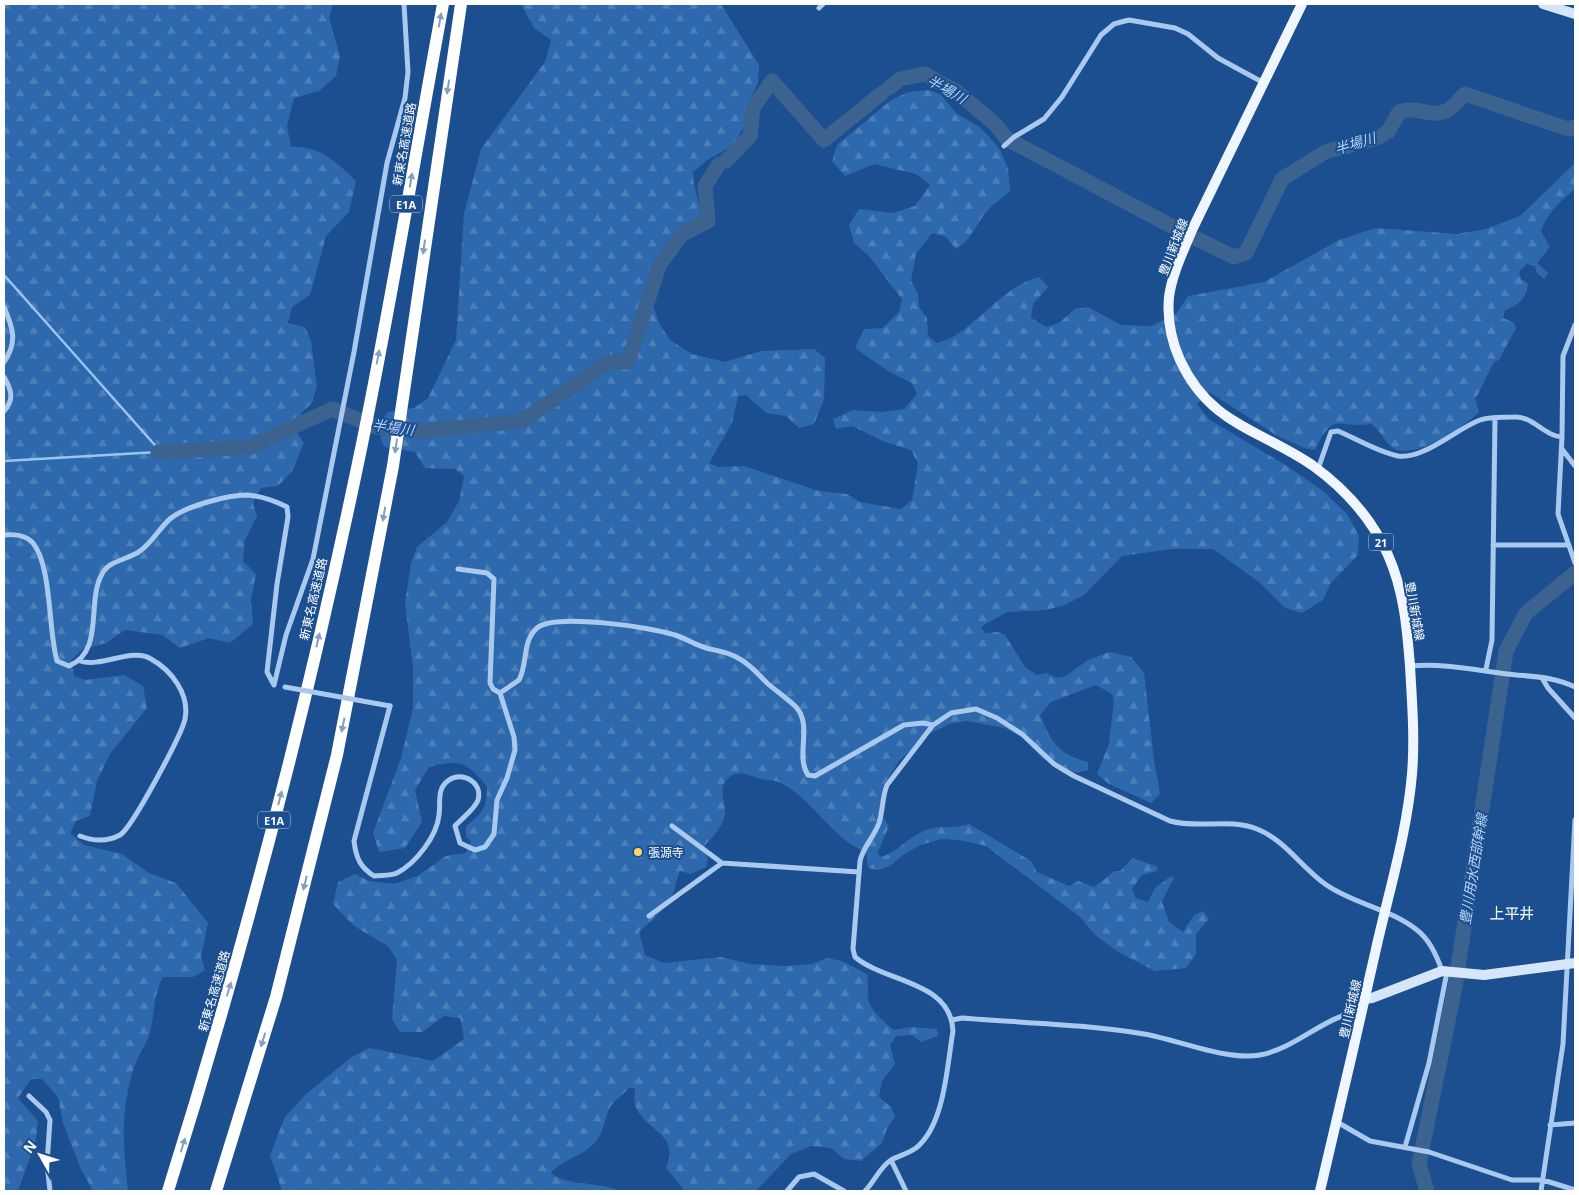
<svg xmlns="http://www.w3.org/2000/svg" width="1579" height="1195" viewBox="0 0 1579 1195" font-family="'Open Sans','Noto Sans JP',sans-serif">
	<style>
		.forest { fill: url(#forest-firs) }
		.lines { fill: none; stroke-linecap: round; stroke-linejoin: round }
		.stream { stroke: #9cc4f0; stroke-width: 2.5 }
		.river { stroke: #3c6290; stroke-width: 15 }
		.street { stroke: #a9c9ee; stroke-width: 5 }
		.secondary { stroke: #d6e6fa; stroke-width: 10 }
		.primary { stroke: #f0f6ff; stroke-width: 10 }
		.highway { stroke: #fff; stroke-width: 12 }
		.street-bridge { stroke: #a9c9ee; stroke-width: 5 }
		.oneway { fill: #829ec1 }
		.poi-dot { fill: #ffd166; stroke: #1b4f8f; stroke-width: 2 }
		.labels { text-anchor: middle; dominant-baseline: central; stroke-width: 4; stroke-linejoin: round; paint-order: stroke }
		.shield { fill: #1b4f8f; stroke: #bbcadd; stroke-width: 1 }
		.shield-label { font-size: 11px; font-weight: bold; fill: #fff }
		.street-label { font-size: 12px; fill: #fff; stroke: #1b4f8f }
		.poi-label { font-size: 12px; fill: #fff; stroke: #1b4f8f; text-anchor: start }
		.water-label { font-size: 14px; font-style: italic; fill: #b5d3f5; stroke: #1b4f8f }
		.quarter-label { font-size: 15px; fill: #fff; stroke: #1b4f8f }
	</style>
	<defs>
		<pattern id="forest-firs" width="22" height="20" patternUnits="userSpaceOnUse" patternTransform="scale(1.25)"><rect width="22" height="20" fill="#2e69ad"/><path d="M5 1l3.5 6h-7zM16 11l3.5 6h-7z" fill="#4d80b9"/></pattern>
	</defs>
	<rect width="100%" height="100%" fill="#1b4f8f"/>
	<!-- forest -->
	<path class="forest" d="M4 4H333L329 18 340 56 336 76 319 91 294 98 287 126 291 147C320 145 337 163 356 181L349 212 326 236 310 295 292 307 288 323 305 327 311 341 317 386 312 403 301 413 297 433 304 443 292 471 278 486 261 488 253 503 257 516 245 540 243 561 256 574 251 600 253 624 230 643 209 638 180 648 162 635 125 630 106 643 83 649 71 660 74 676 85 680 124 675 143 686 147 708 110 754 97 781 90 816 76 821 70 833 84 845 122 854 149 873 176 883 208 923 201 957 205 970 193 977H163C153 996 155 1011 150 1032 147 1044 138 1055 134 1067 120 1111 123 1146 128 1191H93L80 1167 63 1123 58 1097 42 1079H31L18 1098 38 1121 36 1140 18 1191H4Z
		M521 4H721L759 65 758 83 747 106 745 125 733 145 706 161 693 172C693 187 699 200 701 215L666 242 652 268 647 287 659 323 670 340 692 354 725 362 761 351 814 349 825 358 824 399 814 424 799 428 786 416 766 413 746 395 738 396 732 423 709 463 718 467 744 466 819 491 847 494 860 502 901 509 912 500 918 463 911 450 885 442 852 426 836 429 833 419 853 410 882 412 904 409 917 394 912 383 888 371 855 348 864 329 883 328 899 312 902 299 868 255 854 243 849 225 859 209 892 213 915 206 930 185 916 174 874 164 845 176 832 161 837 145 890 101 908 92 928 90 940 94 956 113 981 128 999 148 1008 168 1010 190C1003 199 996 201 989 209 977 221 972 241 956 249L946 237 932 233 916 254 911 281 918 294 919 307 927 318 928 336 936 343C971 337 997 288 1039 277L1048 287 1033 304 1031 318 1047 327 1059 323 1075 309 1088 307 1121 325 1151 326 1176 314 1188 296 1264 282 1339 240 1375 228 1457 234 1486 229 1520 216 1575 163V189C1560 201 1548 212 1541 231L1550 247 1537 263 1548 273 1544 279 1537 273 1535 266 1527 264 1519 272 1521 279 1528 284C1527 298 1517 306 1505 310L1503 318 1513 322 1516 328 1499 360 1494 362C1487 374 1483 387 1475 399L1479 412C1464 427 1416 459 1395 449 1384 443 1381 430 1371 424 1337 429 1334 409 1315 450L1304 448 1276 435 1209 392 1197 404 1210 420 1287 466 1323 491 1347 514 1359 536 1358 555 1330 584 1323 600 1302 613 1285 608 1259 582 1213 549H1172L1122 556 1084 595 1065 605 1046 610 1007 612 981 627 985 633 998 632 1005 635 1025 667 1037 675 1046 673 1057 678 1064 677 1088 660 1109 652 1131 657 1144 673 1154 760 1160 794 1151 803 1109 784 1097 774 1109 744 1114 701 1112 694 1096 685 1051 702 1040 715C1051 741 1058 755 1088 762V770L1077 773 1043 759 1023 738 1005 728 966 721 949 724 929 734 899 761 883 786 879 812 889 826 877 854 882 857C900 850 911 834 930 829 942 825 955 829 969 824L1031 861 1037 872 1069 886 1078 881 1094 887 1115 871H1120L1133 858 1158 867 1157 871 1142 875 1132 889 1136 898 1148 902 1155 888 1171 876 1174 878 1162 901 1169 922 1183 932 1194 915 1203 911 1209 919 1196 934V954L1186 968 1155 971 1118 952 1094 934 1080 917 986 846 960 840 941 839 921 845 904 854 890 866 878 870 868 868 866 852C832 839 814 800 781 783 774 779 763 781 755 777 745 773 733 770 725 782 719 791 725 801 725 811 725 826 711 838 702 849L708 858 706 867 691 874 680 871C677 878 676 883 674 890 669 907 651 921 639 932L645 955 663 963 721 957 750 964 787 966 812 964 827 958 842 961 867 974C869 983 867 990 868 999 870 1010 885 1023 894 1030L911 1027 937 1029 938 1036 921 1042 912 1035 896 1036 890 1045 895 1064 882 1081 879 1097 891 1107 895 1116 887 1129 882 1143 861 1161 844 1159 831 1148 811 1146 791 1154 756 1191H685L666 1168C681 1133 644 1131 635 1105 634 1100 635 1093 635 1088H629C624 1094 613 1102 610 1107 605 1117 604 1131 597 1140 585 1156 564 1158 551 1173 568 1187 599 1181 619 1191H282L270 1155 285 1117 306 1094 353 1056 370 1048 433 1061 464 1039 460 1018 444 1016 422 1032H400L392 1019 397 960 388 946 354 926 333 904 338 882 355 874 369 881 394 884 417 876 446 856 466 853 471 841 466 837V826C482 814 487 808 487 787 467 762 462 759 429 767L415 790 422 822 405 848 379 852 373 833 401 758 413 708V668L405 603 411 563 417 547 447 522 459 501 464 476 455 469 425 468 415 452 385 447C377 436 379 422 388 412L414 408 428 398 456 340 464 214 481 149 545 62 551 40 534 28Z"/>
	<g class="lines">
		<!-- stream -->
		<path class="stream" d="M4 275 161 452
			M4 461 158 452"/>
		<!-- river -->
		<path class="river" d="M889 88 900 79 925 74 957 92 995 124 1007 139 1179 230
			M726 161 750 136 753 108 772 81 824 140 882 93
			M1197 239 1234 257 1246 253 1282 179 1325 152 1377 138 1388 132 1399 112C1419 105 1429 118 1446 111 1453 108 1459 99 1465 94L1568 129 1575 127
			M601 367 607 362H628L659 266 681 235 708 221 705 186 719 164
			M158 452 250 447 332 409 376 427 425 431 522 421 593 373
			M1427 1191 1419 1164 1455 987 1506 651 1526 613 1575 573"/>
		<!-- street -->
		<path class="street" d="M819 8 823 4
			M1004 146 1014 137 1044 119 1062 97 1101 35 1114 24 1121 22 1129 20 1175 28 1188 34 1218 58 1264 83
			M4 307C13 328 18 342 4 362
			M4 377C11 389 15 399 4 411
			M1562 437 1563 356 1575 325
			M1562 449 1575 466
			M1318 469 1331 432 1338 431C1357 439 1378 452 1398 456 1423 460 1456 429 1480 420 1489 417 1504 417 1514 417 1533 416 1544 436 1562 437L1558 514 1575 563
			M4 535C13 534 26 535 33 543 52 567 48 629 57 661L69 666C105 651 86 602 102 574 109 560 128 560 140 551 153 542 159 528 171 518 187 506 227 495 247 495 261 496 275 501 287 507L288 517 277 584 267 672 274 685
			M1493 545H1567
			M458 569 487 573 494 579 490 683 493 689 500 693
			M1410 666C1443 663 1475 670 1507 674 1533 677 1552 676 1575 687
			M1486 669 1492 640 1495 419
			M1542 678 1548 688 1575 718
			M274 685 286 635 313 559 354 352 387 163 405 98 408 72 404 4
			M500 693 519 680C528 663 522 641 537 628 555 613 651 627 675 635 685 638 695 645 706 648 717 651 728 652 738 658 750 664 757 673 767 683 776 691 787 698 796 707 813 725 795 756 808 775L815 776 904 725 923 723 933 725
			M390 706 354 841C356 858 360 867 374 876 381 875 391 876 397 873 416 863 437 836 439 815 441 802 436 789 449 780 462 771 483 782 478 800 475 809 462 818 455 826L460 843 475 850 485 847 494 834 497 800 507 778 515 750 514 737 500 693
			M672 826 722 863
			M80 836C93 841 107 842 120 835 132 828 182 734 185 719 190 694 171 670 151 659 133 647 101 668 80 661
			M649 916 722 863 859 872
			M952 1020 962 1018C1022 1023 1084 1024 1144 1034 1179 1040 1226 1061 1260 1055 1297 1048 1324 1016 1361 1011
			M29 1096 46 1112 50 1120 47 1164 50 1191
			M1337 1122 1370 1141 1429 1152 1512 1180H1543L1575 1190
			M1550 1125 1575 1123
			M1405 1147 1429 1063 1447 972
			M787 1191 799 1177 814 1174 844 1191
			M865 1191C875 1181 879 1168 891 1160
			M906 1191 891 1160C899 1156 909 1153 916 1148 945 1125 947 1065 953 1031 951 981 886 983 855 957L853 949 860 861C863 847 874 837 879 823 883 811 882 797 887 785L933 725 951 713 976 709 997 718 1022 734 1054 764 1074 776 1170 821C1199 829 1229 818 1257 829 1285 840 1301 867 1325 884 1353 904 1389 908 1417 930 1430 940 1437 956 1442 971
			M1541 1191 1563 1044 1575 820"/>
		<!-- secondary -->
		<path class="secondary" d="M1543 4 1575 14
			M1365 999 1372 998 1442 971 1484 975 1575 963"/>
		<!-- primary -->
		<path class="primary" d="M1302 4 1192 230C1183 252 1172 274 1169 297 1167 319 1171 340 1180 360 1210 425 1259 429 1312 465 1344 488 1372 519 1388 555 1404 591 1407 628 1410 666 1412 702 1415 738 1412 774 1407 833 1389 891 1376 949 1358 1030 1339 1110 1320 1191"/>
		<!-- highway -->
		<path class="highway" d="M168 1191C245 946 310 696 362 444 392 298 416 150 443 4
			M216 1191 276 997 337 755 393 466 461 4"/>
		<!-- street-bridge -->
		<path class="street-bridge" d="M285 687 390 706"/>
	</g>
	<!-- one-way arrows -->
	<defs><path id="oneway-solid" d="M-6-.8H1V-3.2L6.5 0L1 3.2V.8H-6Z" transform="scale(1.25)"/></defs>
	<g class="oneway">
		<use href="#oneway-solid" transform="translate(440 20) rotate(-80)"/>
		<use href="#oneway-solid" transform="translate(448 87) rotate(99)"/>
		<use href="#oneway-solid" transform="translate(411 180) rotate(-80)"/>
		<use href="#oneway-solid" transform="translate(424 247) rotate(98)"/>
		<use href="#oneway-solid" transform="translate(378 357) rotate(-79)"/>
		<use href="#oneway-solid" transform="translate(396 446) rotate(98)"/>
		<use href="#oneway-solid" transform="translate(384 514) rotate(100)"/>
		<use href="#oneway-solid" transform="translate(318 640) rotate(-77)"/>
		<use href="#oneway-solid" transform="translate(343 725) rotate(102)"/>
		<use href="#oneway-solid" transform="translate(280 798) rotate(-76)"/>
		<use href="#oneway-solid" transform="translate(305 883) rotate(104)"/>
		<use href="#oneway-solid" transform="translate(229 989) rotate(-73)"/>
		<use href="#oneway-solid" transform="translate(263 1040) rotate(107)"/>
		<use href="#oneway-solid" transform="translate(183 1145) rotate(-73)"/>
	</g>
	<!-- markers -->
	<circle class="poi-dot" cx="638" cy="852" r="5"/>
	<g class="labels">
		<!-- shield labels -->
		<g class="shield">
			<rect x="390" y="195.5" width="32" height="17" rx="4"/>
			<rect x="1368.5" y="533.5" width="25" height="17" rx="4"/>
			<rect x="258" y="811.5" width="32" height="17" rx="4"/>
		</g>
		<g class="shield-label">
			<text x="406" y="204">E1A</text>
			<text x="1381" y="542">21</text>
			<text x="274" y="820">E1A</text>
		</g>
		<!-- street labels -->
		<g class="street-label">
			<text transform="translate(404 144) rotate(-80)">新東名高速道路</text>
			<text transform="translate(1173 247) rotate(-69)">豊川新城線</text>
			<text transform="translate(313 599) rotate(-77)">新東名高速道路</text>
			<text transform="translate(1415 611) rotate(80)">豊川新城線</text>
			<text transform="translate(214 991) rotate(-74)">新東名高速道路</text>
			<text transform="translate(1350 1009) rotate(-77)">豊川新城線</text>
		</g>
		<!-- poi labels -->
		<g class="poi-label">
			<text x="648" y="852">張源寺</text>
		</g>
		<!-- water labels -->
		<g class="water-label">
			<text transform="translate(947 89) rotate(30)">半場川</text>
			<text transform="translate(1355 143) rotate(-17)">半場川</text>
			<text transform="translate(393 427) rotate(8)">半場川</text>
			<text transform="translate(1473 869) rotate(-81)">豊川用水西部幹線</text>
		</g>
		<!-- quarter labels -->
		<g class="quarter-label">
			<text x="1512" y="913">上平井</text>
		</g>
	</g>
	<!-- border -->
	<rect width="1579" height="1195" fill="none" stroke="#ffffff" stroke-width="10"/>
	<!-- north arrow -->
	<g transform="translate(40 1155) rotate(309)" stroke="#1b4f8f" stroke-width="4" paint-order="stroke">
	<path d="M0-4L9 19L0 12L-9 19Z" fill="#ffffff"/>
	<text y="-8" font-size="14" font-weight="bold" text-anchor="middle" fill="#ffffff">N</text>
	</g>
</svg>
